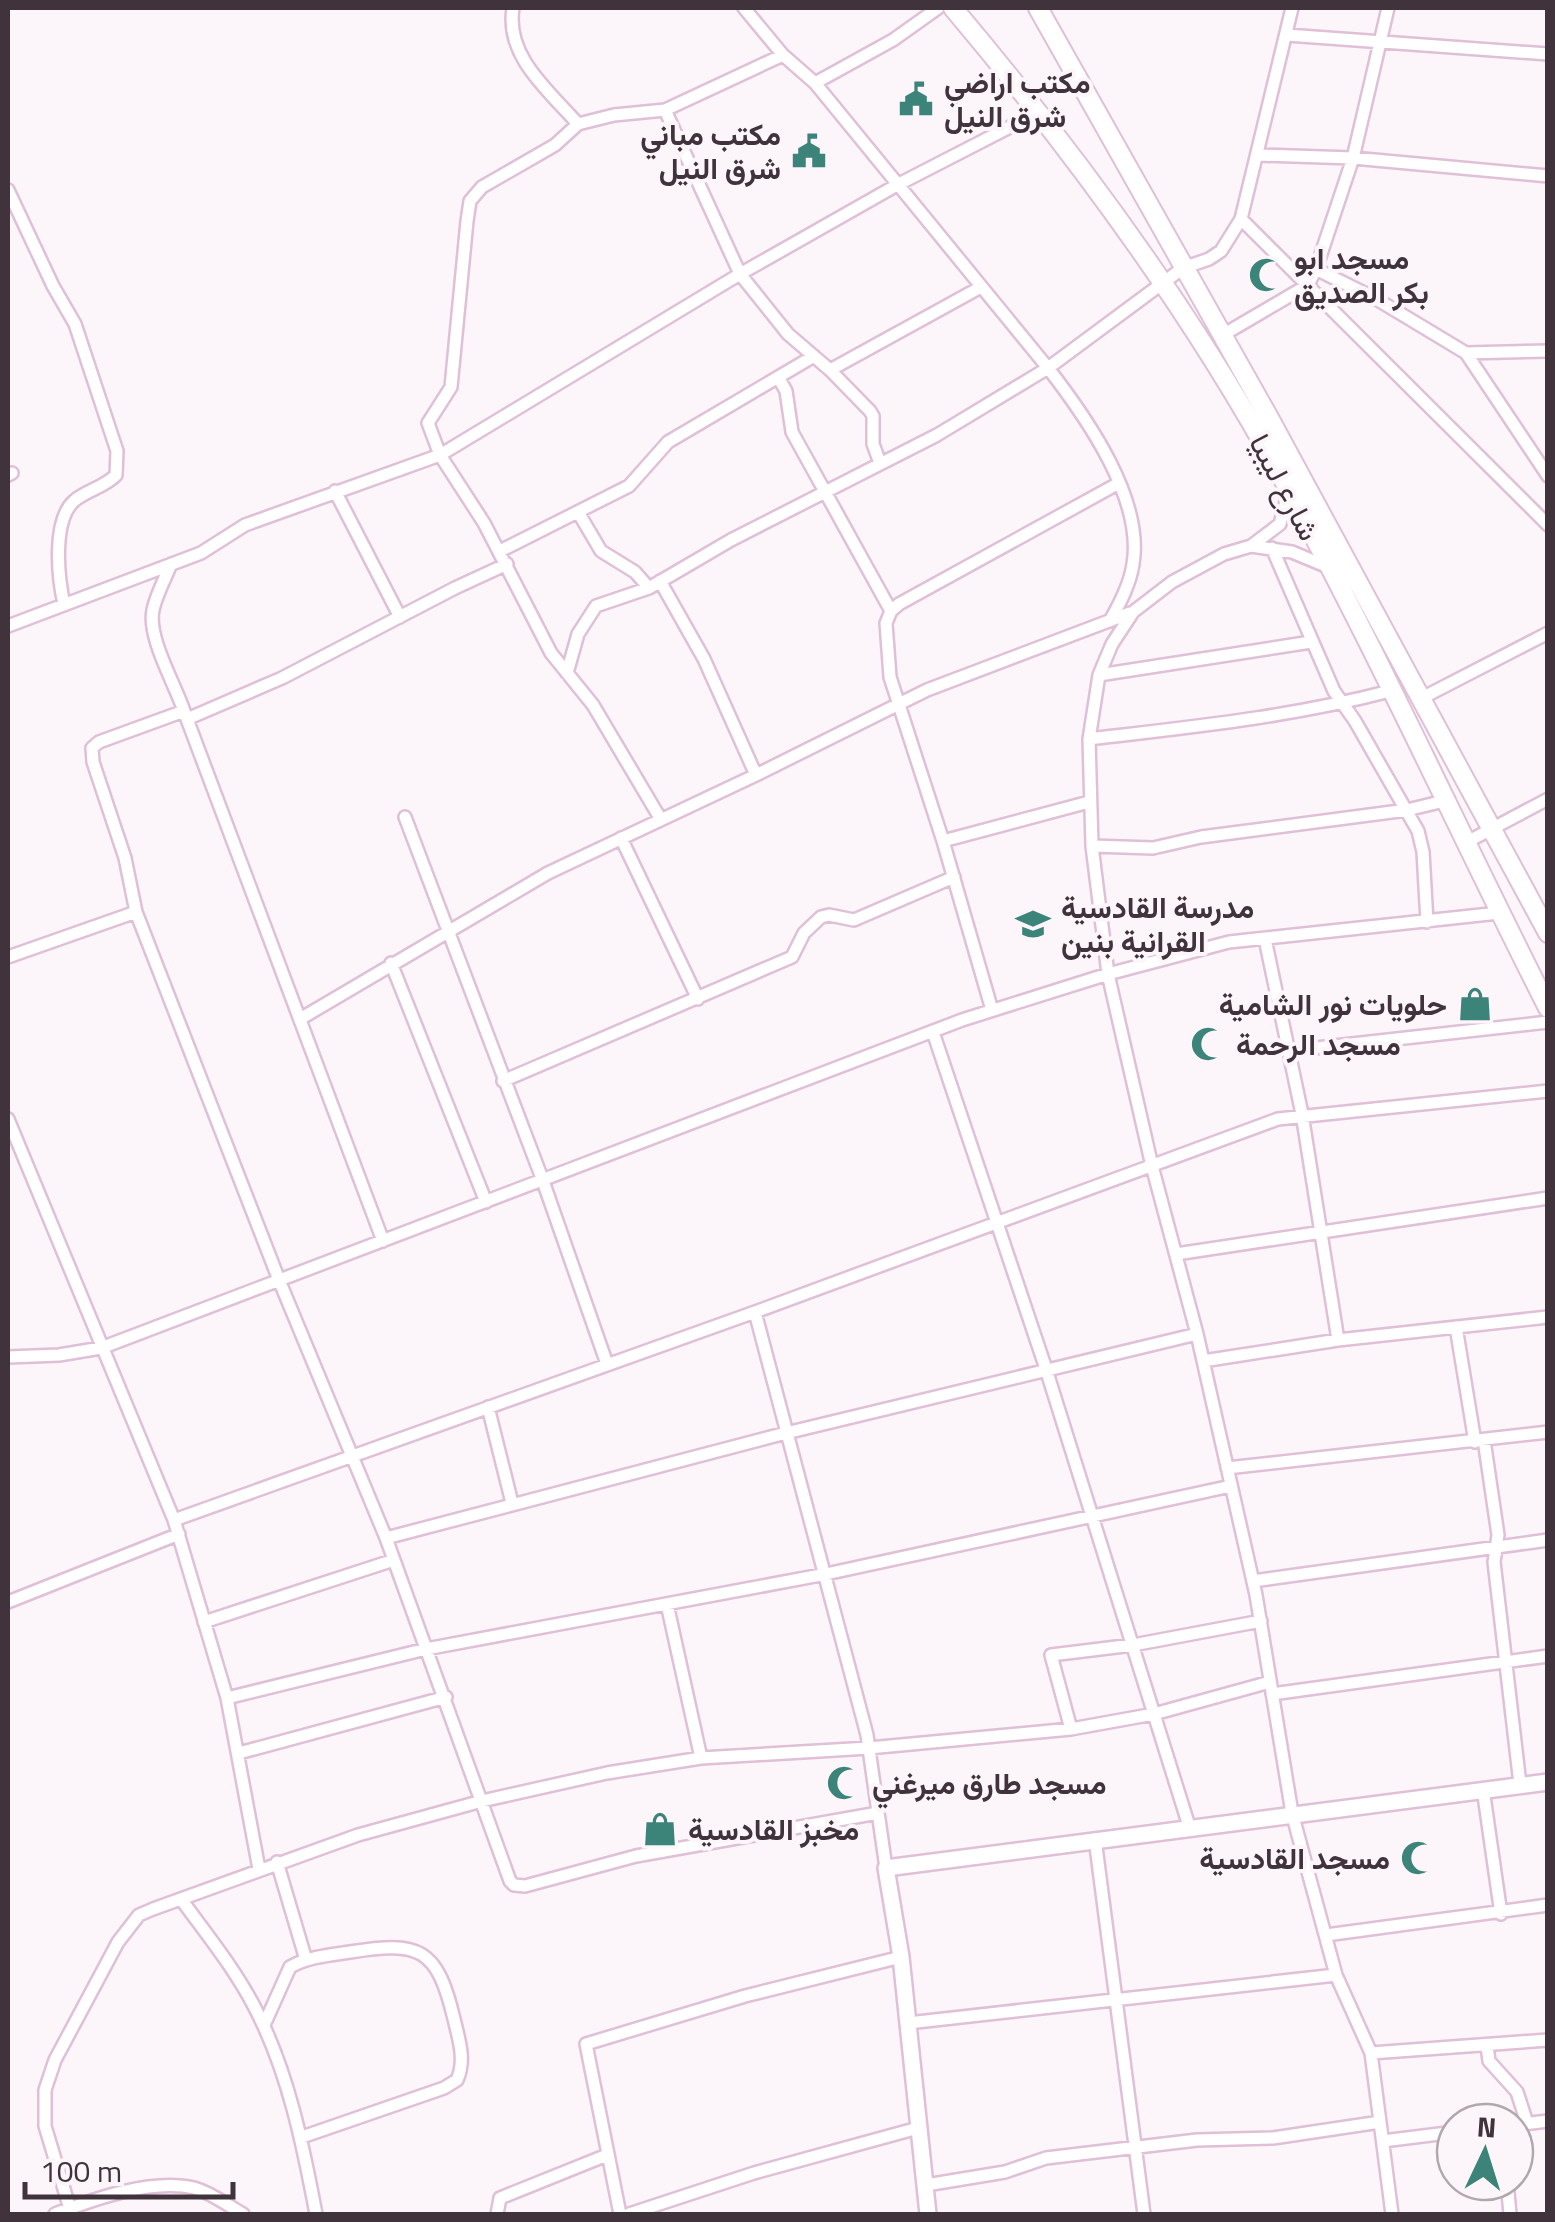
<svg xmlns="http://www.w3.org/2000/svg" width="1555" height="2222" viewBox="0 0 1555 2222" font-family="'Titillium Web',Vazirmatn,sans-serif">
	<style>
		.lines { fill: none; stroke-linecap: round; stroke-linejoin: round }
		.street-casing { stroke: #dfc0d6; stroke-width: 16 }
		.secondary-casing { stroke: #dfc0d6; stroke-width: 20 }
		.primary-casing { stroke: #dfc0d6; stroke-width: 22 }
		.street { stroke: #fff; stroke-width: 11 }
		.secondary { stroke: #fff; stroke-width: 15 }
		.primary { stroke: #fff; stroke-width: 18 }
		.labels { text-anchor: middle; dominant-baseline: central; stroke-width: 8; stroke-linejoin: round; paint-order: stroke }
		.poi-label { font-size: 30px; font-weight: bold; fill: #40333c; stroke: #fcf6fa; text-anchor: start }
		.street-label { font-size: 30px; fill: #40333c; stroke: #fcf6fa }
	</style>
	<rect width="100%" height="100%" fill="#fcf6fa"/>
	<g class="lines">
		<!-- street casing -->
		<g class="street-casing">
			<path id="street" d="M513 8C505 56 548 90 578 124
				M744 8 783 55 815 83 1048 368C1086 417 1144 499 1133 564 1130 584 1120 603 1110 621
				M1287 35 1548 54
				M815 83 893 40 938 8
				M665 110 740 274 788 334 830 370 870 411 873 416V444L880 463
				M1259 155 1353 158 1548 176
				M8 190 53 286 75 324 117 451 116 475C105 487 87 490 74 501 52 521 58 578 64 604
				M1241 219 1548 525
				M1316 269 1378 300 1466 353 1548 351
				M1221 336 1308 285 1316 269 1353 158 1388 8
				M1466 353 1548 476
				M830 370 981 287
				M778 377 786 391 792 432 891 611
				M8 475 12 473
				M335 491 400 617
				M1288 493 1280 524 1251 546 1292 552 1328 567
				M578 512 601 551 635 572 649 588
				M1251 546 1224 554 1172 582 1133 612 1112 644 1099 675 1089 739 1092 846 1108 974 1152 1166 1197 1334 1256 1595 1292 1813 1336 1975 1371 2053 1392 2214
				M1272 548 1334 691 1355 721 1418 831 1423 852 1427 922
				M500 551 629 486 668 442 814 356
				M171 564C165 579 156 595 153 610 147 637 175 684 184 711L99 742 92 748 93 762 125 858 136 912 279 1280 386 1538 510 1881 514 1885 525 1886 636 1856 878 1813
				M660 581 704 659 756 775
				M8 626 201 553 245 525 440 455 740 274 897 185 1039 112
				M567 673 578 634 596 606 649 588 731 540 937 435 1048 368 1183 268 1209 259 1221 251 1241 219 1292 8
				M1099 675 1311 642
				M1420 699 1548 633
				M184 711 383 1241
				M187 719 282 678 455 588 507 564
				M1089 739C1191 727 1291 717 1390 691
				M405 817 543 1181 607 1364
				M660 818 593 705 551 653 484 523 440 455 428 423 451 387 467 221 470 201 482 187 555 145 578 124 614 115 665 110 783 55
				M621 838 698 999
				M943 841 1089 802
				M1465 843 1548 799
				M1092 846 1153 848 1201 837 1407 810 1444 801
				M1265 939 1302 1114 1338 1340
				M8 957 136 912
				M391 963 486 1202
				M992 1010 943 841 890 677 886 623 891 611 899 604 1119 483
				M300 1019 548 873 756 775 927 690 1130 613
				M933 1032 1046 1369 1189 1826
				M1289 1051 1548 1022
				M503 1081 792 957 804 933 821 917 829 915 854 920 954 877
				M8 1119 174 1520 227 1698 259 1869
				M1176 1254 1548 1198
				M755 1312 867 1735 886 1868
				M1456 1327 1475 1442
				M8 1357 59 1355 101 1348 962 1020 1108 974 1229 942 1499 913
				M1203 1361 1338 1340 1548 1317
				M488 1407 512 1503
				M1484 1440 1498 1535 1494 1562 1520 1784
				M1227 1468 1548 1432
				M174 1520 755 1312 1278 1119 1548 1091
				M386 1538 786 1433 1197 1334
				M1253 1581 1548 1540
				M8 1602 179 1534
				M667 1604 701 1758
				M204 1622 394 1560
				M1272 1694 1548 1656
				M227 1698 426 1649 826 1574 1231 1486
				M1071 1729 1051 1655 1133 1645 1261 1621
				M239 1753 446 1697
				M1483 1789 1501 1914
				M1095 1839 1144 2214
				M277 1862 306 1960
				M181 1899C207 1935 235 1969 255 2008 288 2071 303 2145 316 2214
				M1326 1935 1548 1905
				M908 2023 1336 1975
				M264 2025 290 1967C307 1957 330 1955 350 1952 419 1941 437 1947 454 2019 459 2040 466 2060 457 2080L444 2088 302 2137
				M1487 2046 1489 2061 1517 2092 1527 2123
				M1371 2053 1548 2040
				M1515 2125 1548 2121
				M1383 2141 1455 2132
				M1507 2182 1510 2214
				M926 2185 1005 2172 1046 2158 1197 2140 1273 2138 1380 2122
				M70 2209 45 2126V2090L55 2060 118 1942 139 1915 153 1909 358 1835 482 1801 607 1773 701 1758 869 1748 1071 1729 1154 1714 1270 1682
				M55 2214C94 2199 152 2178 194 2188 212 2193 227 2205 243 2214
				M497 2214 500 2198 607 2155
				M620 2214 586 2044 745 1996 901 1957
				M629 2214 754 2173 918 2128"/>
		</g>
		<!-- secondary casing -->
		<g class="secondary-casing">
			<path id="secondary" d="M928 2214 901 1957 886 1868 1548 1782"/>
		</g>
		<!-- primary casing -->
		<g class="primary-casing">
			<path id="primary" d="M953 8C1076 154 1191 310 1283 479 1378 652 1459 833 1548 1008
				M1038 8 1268 416 1548 933"/>
		</g>
		<!-- street -->
		<use href="#street" class="street"/>
		<!-- secondary -->
		<use href="#secondary" class="secondary"/>
		<!-- primary -->
		<use href="#primary" class="primary"/>
	</g>
	<!-- icons -->
	<defs>
		<g id="civic-bare" transform="scale(2.7)"><path d="M-.6-6.5H3V-4.5H.6V-3L4-1V1h2V6H-6V1h2V-1L-.6-3ZM-1.2 2.5V6h2.4V2.5Z" fill="#3c837a" stroke="#fcf6fa" stroke-width="2.5" paint-order="stroke"/></g>
		<g id="mosque-bare" transform="scale(2.7)"><path d="M3.5-4.9A6 6 0 1 0 3.5 4.9A5 5 0 1 1 3.5-4.9Z" fill="#3c837a" stroke="#fcf6fa" stroke-width="2.5" paint-order="stroke"/></g>
		<g id="school-bare" transform="scale(2.7)"><path d="M0-5L7-2L0 1L-7-2ZM-4 1L0 2.5L4 1V4Q0 6-4 4Z" fill="#3c837a" stroke="#fcf6fa" stroke-width="2.5" paint-order="stroke"/></g>
		<g id="shop-bare" transform="scale(2.7)"><path d="M-5-2.5h2.3a2.7 3.5 0 0 1 5.4 0H5L5.5 6h-11ZM-1.5-2.5h3a1.5 2.3 0 0 0-3 0Z" fill="#3c837a" stroke="#fcf6fa" stroke-width="2.5" paint-order="stroke"/></g>
	</defs>
	<g fill-rule="evenodd">
		<use href="#civic-bare" x="916" y="99"/>
		<use href="#civic-bare" x="809" y="151"/>
		<use href="#mosque-bare" x="1266" y="275"/>
		<use href="#school-bare" x="1033" y="924"/>
		<use href="#shop-bare" x="1475" y="1004"/>
		<use href="#mosque-bare" x="1208" y="1044"/>
		<use href="#mosque-bare" x="844" y="1783"/>
		<use href="#shop-bare" x="660" y="1829"/>
		<use href="#mosque-bare" x="1418" y="1858"/>
	</g>
	<g class="labels">
		<!-- poi labels -->
		<g class="poi-label">
			<text x="944" y="82">مكتب اراضي<tspan x="944" dy="34">شرق النيل</tspan></text>
			<text x="781" y="134" text-anchor="end">مكتب مباني<tspan x="781" dy="34">شرق النيل</tspan></text>
			<text x="1294" y="258">مسجد ابو<tspan x="1294" dy="34">بكر الصديق</tspan></text>
			<text x="1061" y="907">مدرسة القادسية<tspan x="1061" dy="34">القرانية بنين</tspan></text>
			<text x="1447" y="1004" text-anchor="end">حلويات نور الشامية</text>
			<text x="1236" y="1044">مسجد الرحمة</text>
			<text x="872" y="1783">مسجد طارق ميرغني</text>
			<text x="688" y="1829">مخبز القادسية</text>
			<text x="1390" y="1858" text-anchor="end">مسجد القادسية</text>
		</g>
		<!-- street labels -->
		<g class="street-label">
			<text transform="translate(1285 487) rotate(62)">شارع ليبيا</text>
		</g>
	</g>
	<!-- border -->
	<rect width="1555" height="2222" fill="none" stroke="#40333c" stroke-width="20"/>
	<!-- north arrow -->
	<g transform="translate(1485 2152) rotate(4)"><circle r="48" fill="#fcf6fa" stroke="#b1a8ae" stroke-width="2.5"/>
	<path d="M0-8L18 38L0 25L-18 38Z" fill="#3c837a"/>
	<text y="-15" font-size="28" font-weight="bold" text-anchor="middle" fill="#40333c">N</text>
	</g>
	<!-- scale -->
	<path d="M25 2182v15h208v-15" fill="none" stroke="#40333c" stroke-width="5"/>
	<text x="40" y="2182" font-size="30" fill="#40333c" stroke="#fcf6fa" stroke-width="8" paint-order="stroke">100 m</text>
</svg>
